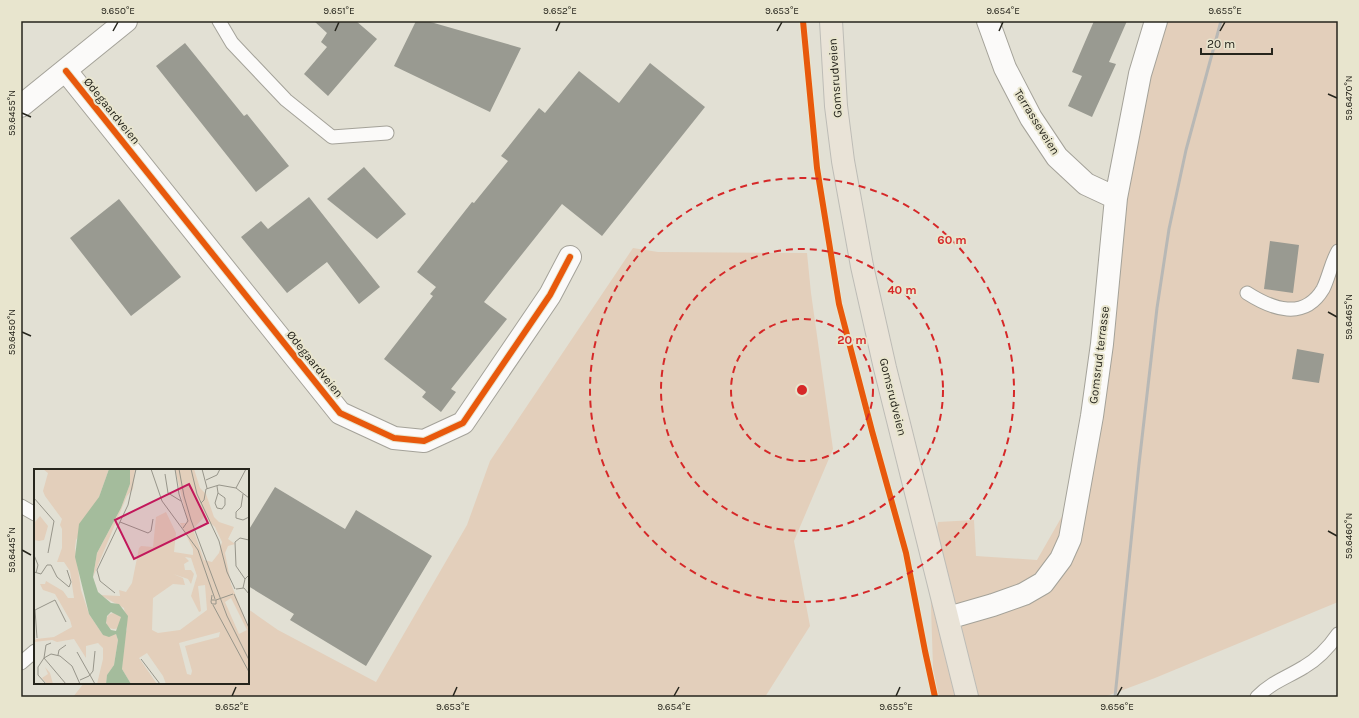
<svg xmlns="http://www.w3.org/2000/svg" width="1359" height="718" viewBox="0 0 1359 718" font-family="Karla,sans-serif">
	<style>
		.green { fill: #e3cfbb }
		.building { fill: #999a91 }
		.lines { fill: none; stroke-linecap: round; stroke-linejoin: round }
		.service-casing { stroke: #a4a299; stroke-width: 15 }
		.minor-casing { stroke: #a4a299; stroke-width: 24 }
		.primary-casing { stroke: #bdbcb6; stroke-width: 24 }
		.service { stroke: #fbfaf9; stroke-width: 13 }
		.minor { stroke: #fbfaf9; stroke-width: 22 }
		.primary { stroke: #e9e3d7; stroke-width: 22 }
		.rail { stroke: #b8b8b5; stroke-width: 3 }
		.cycleway-casing { stroke: #e8e5ce; stroke-width: 8 }
		.cycleway { stroke: #e8590c; stroke-width: 6 }
		.ticks { fill: none; stroke: #26251c; stroke-width: 1.5 }
		.ring { fill: none; stroke: #d62828; stroke-width: 2; stroke-dasharray: 7 5 }
		.labels { text-anchor: middle; dominant-baseline: central; stroke-width: 4; stroke-linejoin: round; paint-order: stroke }
		.street-label { font-size: 12px; fill: #26251c; stroke: #e8e5ce }
		.inset-road { fill: none; stroke: #97958a; stroke-width: 1 }
		.view { fill: #c2185b; fill-opacity: 0.15; stroke: #c2185b; stroke-width: 2 }
		.inset-edge { fill: none; stroke: #26251c; stroke-width: 2 }
		.centre { fill: #d62828; stroke: #e8e5ce; stroke-width: 2 }
		.ring-label { font-size: 12px; text-anchor: middle; font-weight: bold; fill: #d62828; stroke: #e8e5ce; stroke-width: 4; stroke-linejoin: round; paint-order: stroke }
		.neatline { fill: none; stroke: #26251c; stroke-width: 1.5 }
		.ticks-label { font-size: 10px; text-anchor: middle; fill: #26251c }
	</style>
	<rect width="100%" height="100%" fill="#e2e0d4"/>
	<!-- green -->
	<path class="green" d="M1147 21H1338V602L1155 678 1104 697H934L930 577 938 522 974 520 976 556 1037 560 1065 511 1113 227 1124 94Z
		M633 248 658 252 807 253 811 293 833 449 794 541 810 626 765 697H73L84 683H248V609L278 630 376 682 467 525 490 461Z"/>
	<!-- building -->
	<path class="building" d="M314 21H356L377 39 328 96 304 74 327 47 321 42 327 33Z
		M416 21H427L521 48 490 112 394 66Z
		M1094 21H1127L1109 62 1116 64 1092 117 1068 106 1082 76 1072 72Z
		M185 43 244 116 247 114 289 166 256 192 156 66Z
		M650 63 705 107 602 236 562 204 484 302 507 319 451 389 456 392 441 412 422 397 426 392 384 359 433 296 430 294 436 287 417 272 472 202 474 203 508 161 501 156 539 108 545 113 579 71 619 103Z
		M364 167 406 214 377 239 327 199Z
		M309 197 380 287 359 304 327 262 287 293 241 237 261 221 268 229Z
		M119 199 181 277 131 316 70 238Z
		M1270 241 1299 245 1293 293 1264 289Z
		M1297 349 1324 354 1319 383 1292 379Z
		M275 487 345 529 356 510 432 556 366 666 290 620 294 614 248 586V531Z"/>
	<g class="lines">
		<!-- service casing -->
		<g class="service-casing">
			<path id="service" d="M219 21 232 43 286 100 332 137 387 133
				M1247 293C1272 309 1304 321 1323 289 1329 277 1331 263 1338 251
				M21 506 35 514
				M21 663 35 651
				M1257 697C1272 682 1286 678 1304 667 1318 659 1329 647 1338 634"/>
		</g>
		<!-- minor casing -->
		<g class="minor-casing">
			<path id="minor" d="M988 21 1005 68 1031 118 1057 157 1086 184 1116 198
				M66 71 340 413 394 438 424 441 463 423 550 295 570 257
				M21 106 126 21
				M948 618 993 605 1024 594 1043 583 1061 559 1070 539 1092 416 1102 344 1116 198 1140 74 1156 21"/>
		</g>
		<!-- primary casing -->
		<g class="primary-casing">
			<path id="primary" d="M831 21 836 106 843 161 862 266 885 368 967 697"/>
		</g>
		<!-- service -->
		<use href="#service" class="service"/>
		<!-- minor -->
		<use href="#minor" class="minor"/>
		<!-- primary -->
		<use href="#primary" class="primary"/>
		<!-- rail -->
		<path class="rail" d="M1115 697 1139 464 1157 308 1169 229 1186 150 1221 21"/>
		<!-- cycleway casing -->
		<g class="cycleway-casing">
			<path id="cycleway" d="M803 21 817 168 839 304 872 431 906 553 925 651 935 697
				M66 71 340 413 394 438 424 441 463 423 550 295 570 257"/>
		</g>
		<!-- cycleway -->
		<use href="#cycleway" class="cycleway"/>
	</g>
	<!-- ticks -->
	<path class="ticks" d="M113 31 118 22M335 31 339 22M556 31 560 22M777 31 782 22M999 31 1003 22M1220 31 1225 22M1328 94 1337 98M22 113 31 117M1328 312 1337 317M22 332 31 336M1328 531 1337 536M22 550 31 555M232 696 236 687M453 696 457 687M674 696 679 687M896 696 900 687M1117 696 1122 687"/>
	<!-- distance rings -->
	<g class="ring">
		<circle cx="802" cy="390" r="71"/>
		<circle cx="802" cy="390" r="141"/>
		<circle cx="802" cy="390" r="212"/>
	</g>
	<g class="labels">
		<!-- street labels -->
		<g class="street-label">
			<text transform="translate(835 78) rotate(-94)">Gomsrudveien</text>
			<text transform="translate(112 111) rotate(51)">Ødegaardveien</text>
			<text transform="translate(1037 122) rotate(58)">Terrasseveien</text>
			<text transform="translate(1099 355) rotate(-83)">Gomsrud terrasse</text>
			<text transform="translate(315 364) rotate(51)">Ødegaardveien</text>
			<text transform="translate(893 397) rotate(76)">Gomsrudveien</text>
		</g>
	</g>
	<!-- overview -->
	<g transform="translate(34 469)">
		<rect width="215" height="215" fill="#e2e0d4"/>
		<path d="M9 0H75L65 28 42 71 41 79 47 121 55 145 69 166 82 165 84 171 80 196 73 206 72 215H63L69 190V179L64 174 52 177V189L40 170 23 173 18 171 0 173 2 170 20 168 38 158 36 151 21 125 9 121 6 115H11L12 112 29 122 34 129H40L36 102 30 93H23L28 79V60L26 56 28 50 11 27 9 22 14 4ZM96 0H101L99 20 93 27 59 108 63 84 87 39 96 15ZM141 0H160L166 19 172 25 180 48 185 53 200 58 194 70 201 75 194 77 191 84 197 115 215 159V215H132L129 207 113 184 105 189 123 215H97L88 200 90 167 93 160 90 139 66 126 86 127 85 121 92 123 98 114 105 79 107 77 119 78 122 48 132 43 142 64 140 83 159 86V80L146 54H152L153 50ZM170 48 181 58 188 73 185 84 178 93 170 91 159 60ZM151 88 157 89 163 107 157 127 165 143 167 142 164 117 171 116 173 141 146 161 124 164 118 161 119 129 139 115 151 116 149 109 139 105 154 110 157 115 160 105 157 101H151L150 95 155 92ZM197 129 213 161 205 165 191 133ZM186 163 185 168 151 177 158 202 157 206 153 205 145 174ZM6 47 14 57 10 71 5 72 0 71V58L1 53ZM72 152a8 8 0 1 1 16 0a8 8 0 1 1-16 0ZM11 198 16 204 19 215H13L8 209 14 205Z" fill="#e3cfbb" fill-rule="evenodd"/>
		<path d="M75 0H96V15L87 39 63 84 59 108 64 123 77 134 85 135 94 147 88 200 97 215H72L73 206 80 196 84 171 82 165 75 168 69 166 55 145 41 88 45 55 65 28ZM77 143 87 148 82 162 77 161 72 154 73 147Z" fill="#a4bc9c" fill-rule="evenodd"/>
		<path class="inset-road" d="M117 0 128 32 164 81 181 130M141 0 145 25 154 52 149 59M145 0 150 27 157 51 193 147 215 191M157 0 163 25 185 72 193 103 201 120M168 0 173 19M131 5 134 24 147 32M172 11 183 6 186 0M183 17 184 24 181 34 183 39 188 40 191 36V29L184 24M202 19 212 0M0 29 20 52 14 84M167 34 170 31 172 20 185 16 202 19 215 29M207 38 202 43V49L209 51 215 48M207 38 209 25M86 53 114 64 117 62 119 50M0 86 4 96 2 104M0 103 7 105 13 96H17L23 108 35 118 37 113 33 101M211 110 202 97 201 73 206 69 215 71M209 119 211 110 215 106M202 120 210 119 215 125M81 124 66 112 63 101 94 36 102 0M200 125 215 159M178 126 177 133 178 135H182V131H178M182 131 199 125M179 136 215 203M3 169 1 141 21 131 32 153M17 174 12 176 10 189 32 215M43 183 61 215M24 186 25 181 32 176M107 190 126 215M46 211 55 207 59 202 61 182M12 215 4 206V198L10 189 17 185 26 187 38 197 46 215"/>
		<path class="view" d="M155 15 174 54 100 90 81 51Z"/>
		<rect width="215" height="215" class="inset-edge"/>
	</g>
	<circle cx="802" cy="390" r="6" class="centre"/>
	<g class="ring-label">
		<text x="952" y="244">60 m</text>
		<text x="902" y="294">40 m</text>
		<text x="852" y="344">20 m</text>
	</g>
	<!-- border -->
	<rect width="1359" height="718" fill="none" stroke="#e8e5ce" stroke-width="44"/>
	<!-- scale -->
	<path d="M1201 48v6h71v-6" fill="none" stroke="#26251c" stroke-width="2"/>
	<text x="1207" y="48" font-size="12" fill="#26251c" stroke="#e8e5ce" stroke-width="3" paint-order="stroke">20 m</text>
	<rect x="22" y="22" width="1315" height="674" class="neatline"/>
	<g class="ticks-label">
		<text x="118" y="14">9.650°E</text>
		<text x="339" y="14">9.651°E</text>
		<text x="560" y="14">9.652°E</text>
		<text x="782" y="14">9.653°E</text>
		<text x="1003" y="14">9.654°E</text>
		<text x="1225" y="14">9.655°E</text>
		<text transform="translate(1348 98) rotate(-90)" y="4">59.6470°N</text>
		<text transform="translate(11 113) rotate(-90)" y="4">59.6455°N</text>
		<text transform="translate(1348 317) rotate(-90)" y="4">59.6465°N</text>
		<text transform="translate(11 332) rotate(-90)" y="4">59.6450°N</text>
		<text transform="translate(1348 536) rotate(-90)" y="4">59.6460°N</text>
		<text transform="translate(11 550) rotate(-90)" y="4">59.6445°N</text>
		<text x="232" y="710">9.652°E</text>
		<text x="453" y="710">9.653°E</text>
		<text x="674" y="710">9.654°E</text>
		<text x="896" y="710">9.655°E</text>
		<text x="1117" y="710">9.656°E</text>
	</g>
</svg>
